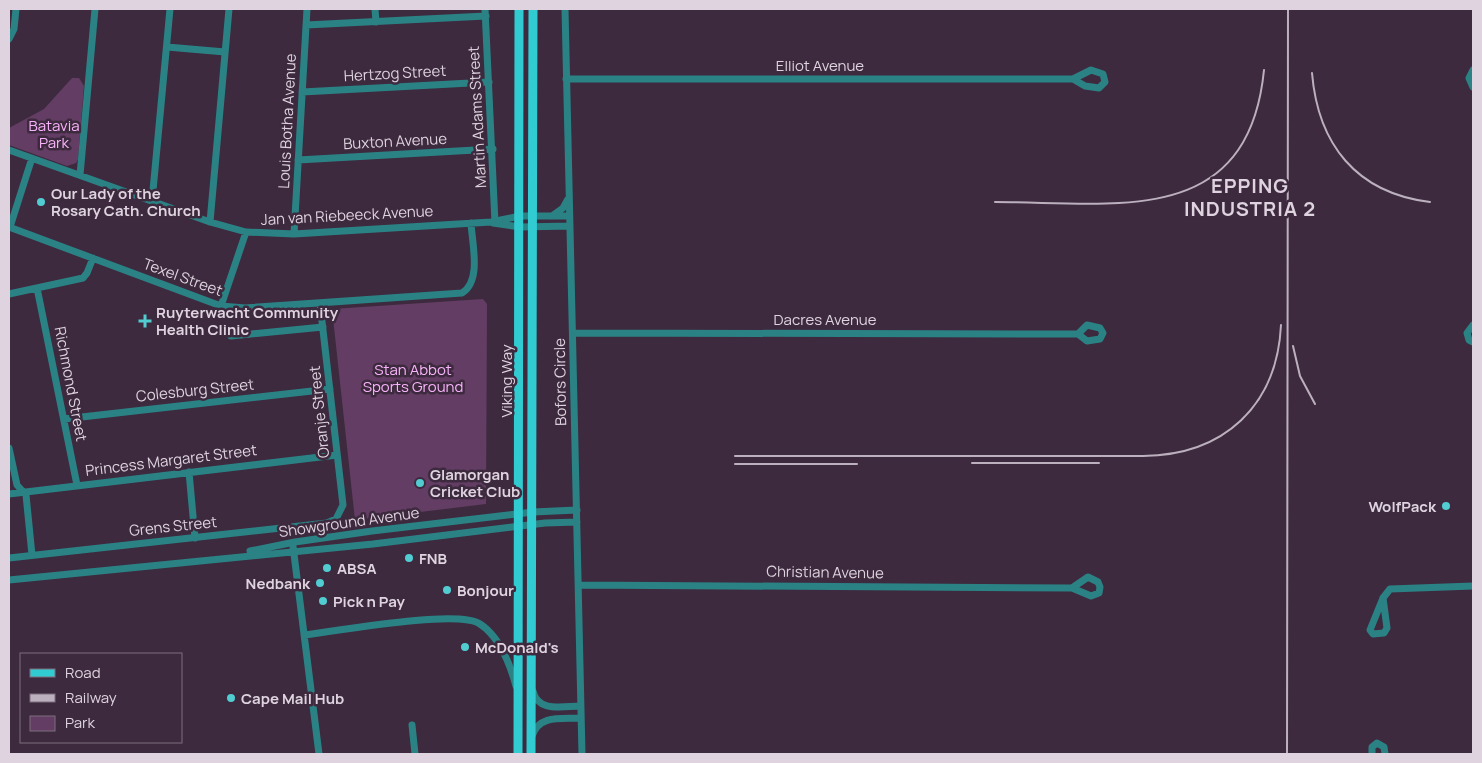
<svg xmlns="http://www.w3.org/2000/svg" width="1482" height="763" viewBox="0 0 1482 763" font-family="Manrope,sans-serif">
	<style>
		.green { fill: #633d64 }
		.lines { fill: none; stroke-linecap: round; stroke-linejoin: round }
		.minor { stroke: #2b8285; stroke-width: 7 }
		.major { stroke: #31ccd2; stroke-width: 9 }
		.rail { stroke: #bdb0be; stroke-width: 2 }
		.poi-dot { fill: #51ccd1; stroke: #3d2a3e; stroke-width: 2 }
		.labels { text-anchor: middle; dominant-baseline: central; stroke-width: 5; stroke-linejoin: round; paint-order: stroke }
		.street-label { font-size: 15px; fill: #dfd3df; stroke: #3d2a3e }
		.park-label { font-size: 15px; fill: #f8b4fa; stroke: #3d2a3e }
		.poi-label { font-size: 15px; font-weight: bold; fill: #dfd3df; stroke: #3d2a3e; text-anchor: start }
		.district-label { font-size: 20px; font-weight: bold; letter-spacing: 1px; fill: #dfd3df; stroke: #3d2a3e }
	</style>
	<rect width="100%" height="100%" fill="#3d2a3e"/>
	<!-- green -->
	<path class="green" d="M72 78H79L84 86 78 159 76 163 67 166 9 145V128L44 109Z
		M483 299 487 304 486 504 355 520 332 309Z"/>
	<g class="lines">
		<!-- minor -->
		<path class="minor" d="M375 9 376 22
			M485 9 495 223
			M565 9 582 754
			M306 25 486 16
			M9 39 14 29 16 9
			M167 47 225 52
			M1091 70 1103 74 1105 82 1099 88 1085 86 1073 79Z
			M1473 70 1469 78 1473 87
			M566 79H1073
			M302 92 489 82
			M9 150 210 222 246 232 294 234 491 222 520 216H569
			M298 160 493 149
			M80 175 95 9
			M152 201 170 9
			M552 216 563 208 568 199
			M210 222 229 9
			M493 223 520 227 570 226
			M9 227 221 306 245 308 462 293C482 281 472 243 471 223
			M10 227 32 158
			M294 234 307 9
			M37 288 77 485
			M9 294 83 278 87 273 93 258
			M221 306 246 232
			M1087 325 1100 328 1103 333 1100 339 1087 341 1078 334Z
			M1473 325 1467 333 1469 340 1473 342
			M573 333 1078 334
			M231 336 323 327
			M64 419 330 389
			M9 448 17 485 26 495 32 555
			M189 472 195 538
			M9 494 337 455
			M293 546 319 754
			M250 551 295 542 372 531 533 512 577 510
			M9 558 327 523 336 519 343 505 320 304
			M9 580 373 544 545 523 577 522
			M579 585 1072 588 1091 596 1099 593 1100 587 1098 582 1088 577 1072 588
			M1383 598 1387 628 1384 633 1373 634 1370 630 1383 598 1390 589 1473 586
			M305 635C337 631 458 609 480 624 500 637 510 664 516 686
			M533 691C538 713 563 706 581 706
			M412 725 415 754
			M532 736C539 714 562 719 581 718
			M1372 754V747L1377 743 1384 747 1385 754"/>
		<!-- major -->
		<path class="major" d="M518 754 519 9
			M531 754 533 9"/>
		<!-- rail -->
		<path class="rail" d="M1312 73C1318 144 1356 193 1430 202
			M995 202C1114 202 1248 230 1264 70
			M1293 346 1300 376 1315 404
			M735 456H1143C1224 455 1277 406 1281 325
			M972 463H1099
			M735 464H857
			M1287 754 1288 9"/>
	</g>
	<!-- markers -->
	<g class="poi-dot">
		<circle cx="41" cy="202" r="5"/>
		<path d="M142.5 313.5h5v5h5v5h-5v5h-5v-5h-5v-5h5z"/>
		<circle cx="420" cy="483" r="5"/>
		<circle cx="1446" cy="506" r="5"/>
		<circle cx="409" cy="558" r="5"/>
		<circle cx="327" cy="568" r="5"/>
		<circle cx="320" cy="583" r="5"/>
		<circle cx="447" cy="590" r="5"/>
		<circle cx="323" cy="601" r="5"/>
		<circle cx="465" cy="647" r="5"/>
		<circle cx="231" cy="698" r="5"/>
	</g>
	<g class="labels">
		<!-- street labels -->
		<g class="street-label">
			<text x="820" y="65">Elliot Avenue</text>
			<text transform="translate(395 73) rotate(-3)">Hertzog Street</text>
			<text transform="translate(477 117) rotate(-93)">Martin Adams Street</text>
			<text transform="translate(287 121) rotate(-87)">Louis Botha Avenue</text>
			<text transform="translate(395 141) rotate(-3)">Buxton Avenue</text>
			<text transform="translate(347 215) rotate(-3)">Jan van Riebeeck Avenue</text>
			<text transform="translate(183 277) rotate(20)">Texel Street</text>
			<text x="825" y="319">Dacres Avenue</text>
			<text transform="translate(506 381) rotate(-90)">Viking Way</text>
			<text transform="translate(560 382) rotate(-91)">Bofors Circle</text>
			<text transform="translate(71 384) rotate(79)">Richmond Street</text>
			<text transform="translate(195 390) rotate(-6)">Colesburg Street</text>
			<text transform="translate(319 412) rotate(-96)">Oranje Street</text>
			<text transform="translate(171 460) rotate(-7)">Princess Margaret Street</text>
			<text transform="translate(349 522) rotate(-8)">Showground Avenue</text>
			<text transform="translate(173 526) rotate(-6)">Grens Street</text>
			<text transform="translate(825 572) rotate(1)">Christian Avenue</text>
		</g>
		<!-- park labels -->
		<g class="park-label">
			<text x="54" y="125">Batavia<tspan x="54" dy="17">Park</tspan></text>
			<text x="413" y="369">Stan Abbot<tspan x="413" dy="17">Sports Ground</tspan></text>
		</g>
		<!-- poi labels -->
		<g class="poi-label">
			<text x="51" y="193">Our Lady of the<tspan x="51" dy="17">Rosary Cath. Church</tspan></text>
			<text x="156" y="312">Ruyterwacht Community<tspan x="156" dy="17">Health Clinic</tspan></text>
			<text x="430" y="474">Glamorgan<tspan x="430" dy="17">Cricket Club</tspan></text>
			<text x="1436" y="506" text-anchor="end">WolfPack</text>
			<text x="419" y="558">FNB</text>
			<text x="337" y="568">ABSA</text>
			<text x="310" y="583" text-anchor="end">Nedbank</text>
			<text x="457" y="590">Bonjour</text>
			<text x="333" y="601">Pick n Pay</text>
			<text x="475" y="647">McDonald's</text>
			<text x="241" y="698">Cape Mail Hub</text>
		</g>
		<!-- district labels -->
		<g class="district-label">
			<text x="1250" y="185">EPPING<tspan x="1250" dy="23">INDUSTRIA 2</tspan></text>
		</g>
	</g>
	<!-- border -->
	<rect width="1482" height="763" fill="none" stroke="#dfd3df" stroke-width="20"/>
	<!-- legend -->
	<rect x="20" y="653" width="162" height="90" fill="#3d2a3e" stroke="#7e6e7e"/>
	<rect x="30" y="669" width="25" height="8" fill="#31ccd2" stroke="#7e6e7e"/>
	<text x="65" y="678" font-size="15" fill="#dfd3df">Road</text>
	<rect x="30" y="694" width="25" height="8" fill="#bdb0be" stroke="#7e6e7e"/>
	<text x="65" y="703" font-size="15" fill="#dfd3df">Railway</text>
	<rect x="30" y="716" width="25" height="15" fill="#633d64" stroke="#7e6e7e"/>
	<text x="65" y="728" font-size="15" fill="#dfd3df">Park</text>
</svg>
